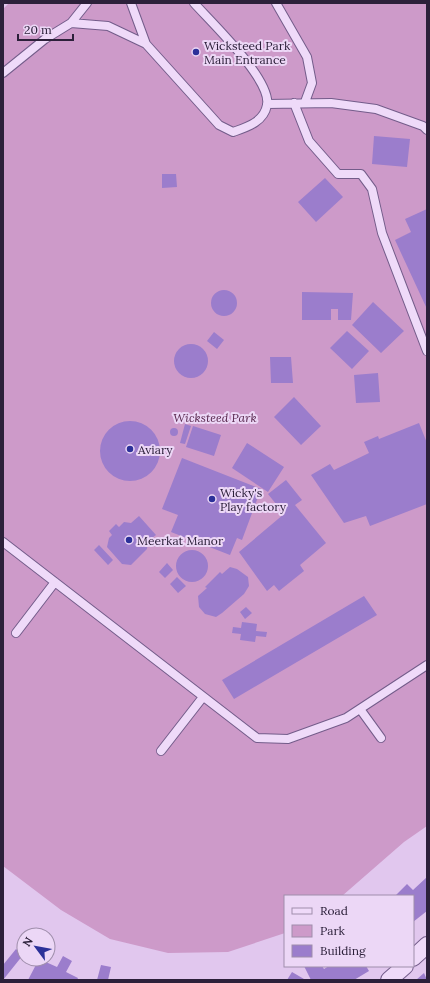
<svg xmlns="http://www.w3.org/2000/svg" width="430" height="983" viewBox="0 0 430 983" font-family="Lora,serif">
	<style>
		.green { fill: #cd9ac9 }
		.building { fill: #9b7dcc }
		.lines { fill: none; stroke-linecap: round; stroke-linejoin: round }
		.service-casing { stroke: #735c8a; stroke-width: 10 }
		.minor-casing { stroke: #735c8a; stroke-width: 18 }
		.service { stroke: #efdaf9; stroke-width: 8 }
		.minor { stroke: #efdaf9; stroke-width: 16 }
		.poi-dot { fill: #2c3199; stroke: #ecd7f6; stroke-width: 1.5 }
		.labels { text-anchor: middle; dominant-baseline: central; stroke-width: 4; stroke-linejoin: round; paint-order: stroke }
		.poi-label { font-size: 12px; fill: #2c203a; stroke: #ecd7f6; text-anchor: start }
		.park-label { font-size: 12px; font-style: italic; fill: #57264c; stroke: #ecd7f6 }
	</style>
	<rect width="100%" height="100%" fill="#e1c7ee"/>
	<!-- green -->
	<path class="green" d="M9 3H427V826L404 842 342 896H285V933L228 952 168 953 110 939 61 910 3 866V9Z"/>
	<!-- building -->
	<path class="building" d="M374 136 410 139 407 167 372 164Z
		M162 174H176L177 187 162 188Z
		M325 178 343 197 316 222 298 202Z
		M427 209V309L395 240 411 232 405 219Z
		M211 303a13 13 0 1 1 26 0a13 13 0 1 1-26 0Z
		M302 292 353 293 351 320H338V309H331V320H302Z
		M373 302 404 331 381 353 352 325Z
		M347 331 369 351 352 369 330 348Z
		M214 332 224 340 217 349 207 341Z
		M174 361a17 17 0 1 1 34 0a17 17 0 1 1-34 0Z
		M270 357H291L293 383H271Z
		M378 373 380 402 356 403 354 375Z
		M294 397 321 426 301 445 274 417Z
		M100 451a30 30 0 1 1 60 0a30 30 0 1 1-60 0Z
		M419 423 427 443V504L370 526 366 516 344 523 311 475 330 464 334 470 369 453 364 442 378 436 379 439Z
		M185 424 191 426 185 444 180 443Z
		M193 426 221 435 214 456 186 447Z
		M170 432a4 4 0 1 1 8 0a4 4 0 1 1-8 0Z
		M247 443 284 467 268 492 232 468Z
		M182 458 261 489 242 540 237 538 230 555 171 532 178 515 162 509Z
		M286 480 302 500 295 505 326 543 300 565 304 571 279 591 274 585 267 591 239 552 284 514 268 494Z
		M139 516 156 535 148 541 147 549 131 565 122 564 107 547 109 538 112 535 109 531 116 524 119 527 124 522 131 523Z
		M99 545 113 560 108 565 94 550Z
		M176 566a16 16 0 1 1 32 0a16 16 0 1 1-32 0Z
		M167 563 173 570 165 578 159 572Z
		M230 567 237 569 248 577 249 586 244 594 222 613 216 617 205 614 199 607 198 596 207 588 205 587 220 572 222 574Z
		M177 577 186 586 178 593 170 584Z
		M364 596 377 615 234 699 222 680Z
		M246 607 252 613 245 619 240 612Z
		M242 622 257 624 256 631 267 632 266 637 256 636 255 642 240 640 241 634 232 633 233 627 241 628Z
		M427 877V911L413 922V896H395L407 884 413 890Z
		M16 949 23 955 3 980V965Z
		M63 956 72 961 66 972 78 978 77 980H28L39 959 57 967Z
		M101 965 111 967 108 980H97Z
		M304 966H322L324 969 329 966H366L369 971 354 980H311Z
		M292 972 304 979 303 980H287Z
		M424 973 427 980H416Z"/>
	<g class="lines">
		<!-- service casing -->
		<g class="service-casing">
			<path id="service" d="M131 3 146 44 219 125 233 132C247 127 264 122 267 105 272 80 211 22 194 3
				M276 3 307 57 312 83 305 102
				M71 23 108 26 146 44
				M3 73 45 39 71 23 87 3
				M294 103 309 141 338 174H361L372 189 382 233 427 351
				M267 104 331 103 376 109 423 126 427 130
				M3 542 257 738 288 739 346 718 427 665
				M16 633 55 582
				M360 709 381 738
				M161 751 203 697"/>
		</g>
		<!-- minor casing -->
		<g class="minor-casing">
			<path id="minor" d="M413 958 427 945
				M389 980 405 966"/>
		</g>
		<!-- service -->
		<use href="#service" class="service"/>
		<!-- minor -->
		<use href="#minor" class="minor"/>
	</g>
	<!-- markers -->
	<g class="poi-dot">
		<circle cx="196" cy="52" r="4"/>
		<circle cx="130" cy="449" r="4"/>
		<circle cx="212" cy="499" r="4"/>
		<circle cx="129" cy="540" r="4"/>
	</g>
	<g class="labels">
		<!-- poi labels -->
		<g class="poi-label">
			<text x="204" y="45">Wicksteed Park<tspan x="204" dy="14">Main Entrance</tspan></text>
			<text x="138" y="449">Aviary</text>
			<text x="220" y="492">Wicky's<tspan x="220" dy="14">Play factory</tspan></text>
			<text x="137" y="540">Meerkat Manor</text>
		</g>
		<!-- park labels -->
		<g class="park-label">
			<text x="215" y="417">Wicksteed Park</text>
		</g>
	</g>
	<!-- border -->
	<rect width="430" height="983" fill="none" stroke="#2c203a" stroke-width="8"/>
	<!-- legend -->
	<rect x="284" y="895" width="130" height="72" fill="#ecd7f6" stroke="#9f8eab"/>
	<rect x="292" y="908" width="20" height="6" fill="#efdaf9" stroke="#9f8eab"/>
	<text x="320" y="915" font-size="12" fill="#2c203a">Road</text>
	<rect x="292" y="925" width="20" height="12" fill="#cd9ac9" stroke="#9f8eab"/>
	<text x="320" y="935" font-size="12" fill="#2c203a">Park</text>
	<rect x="292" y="945" width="20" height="12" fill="#9b7dcc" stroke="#9f8eab"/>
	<text x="320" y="955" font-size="12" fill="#2c203a">Building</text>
	<!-- north arrow -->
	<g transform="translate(36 947) rotate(302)"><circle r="19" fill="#ecd7f6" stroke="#9f8eab"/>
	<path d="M0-3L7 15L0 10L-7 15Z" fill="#2c3199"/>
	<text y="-6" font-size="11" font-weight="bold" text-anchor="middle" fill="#2c203a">N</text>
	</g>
	<!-- scale -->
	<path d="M18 34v6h55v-6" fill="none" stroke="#2c203a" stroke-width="2"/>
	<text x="24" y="34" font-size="12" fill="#2c203a" stroke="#ecd7f6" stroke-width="3" paint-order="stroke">20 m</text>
</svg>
